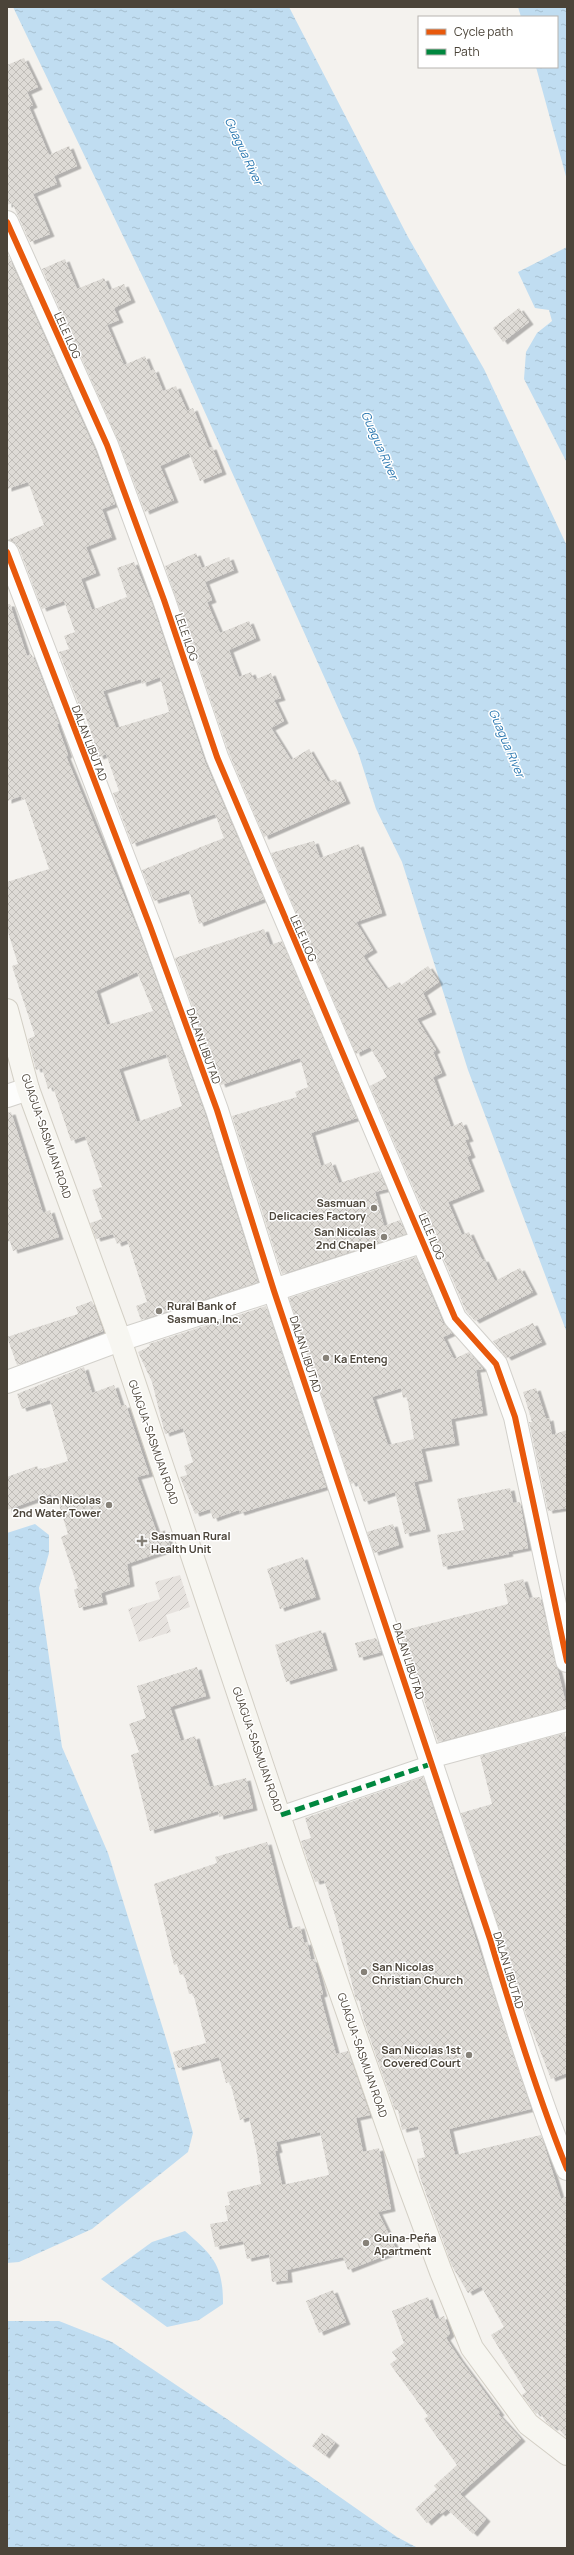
<svg xmlns="http://www.w3.org/2000/svg" width="574" height="2555" viewBox="0 0 574 2555" font-family="Manrope,sans-serif">
	<style>
		.industrial { fill: url(#industrial-furrows) }
		.water { fill: url(#water-ripples) }
		.building { fill: url(#building-cross-hatch); fill-rule: evenodd; filter: url(#shadow) }
		.lines { fill: none; stroke-linecap: round; stroke-linejoin: round }
		.pedestrian-casing { stroke: #d2d0cb; stroke-width: 19 }
		.minor-casing { stroke: #d2d0cb; stroke-width: 24 }
		.tertiary-casing { stroke: #d2d0cb; stroke-width: 24 }
		.secondary-casing { stroke: #d3cfc5; stroke-width: 24 }
		.pedestrian { stroke: #fdfdfc; stroke-width: 17 }
		.minor { stroke: #fdfdfc; stroke-width: 22 }
		.tertiary { stroke: #fdfdfc; stroke-width: 22 }
		.secondary { stroke: #f7f6f1; stroke-width: 22 }
		.quiet { stroke: #00873e; stroke-width: 5; stroke-dasharray: 10 5; stroke-linecap: butt }
		.cycleway-casing { stroke: #fff; stroke-width: 8 }
		.cycleway { stroke: #e8590c; stroke-width: 6 }
		.poi-dot { fill: #868178; stroke: #fff; stroke-width: 1.5 }
		.labels { text-anchor: middle; dominant-baseline: central; stroke-width: 3; stroke-linejoin: round; paint-order: stroke }
		.street-label { font-size: 11px; fill: #4b4439; stroke: #fff }
		.poi-label { font-size: 11px; font-weight: bold; fill: #4b4439; stroke: #fff; text-anchor: start }
		.water-label { font-size: 12px; font-style: italic; fill: #2e7ab2; stroke: #fff }
	</style>
	<defs>
		<pattern id="industrial-furrows" width="10" height="10" patternUnits="userSpaceOnUse"><rect width="10" height="10" fill="#e6e2de"/><path d="M-1 1l2-2M0 10L10 0M9 11l2-2" fill="none" stroke="#c7c3bf"/></pattern>
		<pattern id="water-ripples" width="26" height="14" patternUnits="userSpaceOnUse"><rect width="26" height="14" fill="#c0ddf1"/><path d="M2 4q2-2 4 0t4 0M15 11q2-2 4 0t4 0" fill="none" stroke="#a6bfcf"/></pattern>
		<pattern id="building-cross-hatch" width="8" height="8" patternUnits="userSpaceOnUse"><rect width="8" height="8" fill="#dedbd6"/><path d="M0 0l8 8M0 8l8-8" fill="none" stroke="#c0bdb8"/></pattern>
		<filter id="shadow"><feDropShadow dx="4.5" dy="2.5" stdDeviation="0" flood-color="#0004"/></filter>
	</defs>
	<rect width="100%" height="100%" fill="#f4f2ee"/>
	<!-- industrial -->
	<path class="industrial" d="M180 1575 190 1607 166 1615 171 1632 139 1642 128 1609 160 1599 155 1582Z"/>
	<!-- water -->
	<path class="water" d="M13 7H289L408 237 484 369 567 546V1333L468 1070 402 862 376 809 358 752 162 317Z
		M518 7H567V180L536 67H557V17H521Z
		M567 247V463L524 379 526 352 537 333 552 321 549 310 535 308 518 272Z
		M35 1524 49 1535V1553L39 1588 62 1747 108 1853 169 2048 193 2133 188 2152 92 2229 19 2262 7 2263V1533Z
		M185 2231C213 2256 223 2264 223 2304L199 2320 167 2327 101 2279 152 2242Z
		M7 2321H59L112 2342 267 2446 397 2537 418 2548H7Z"/>
	<!-- building -->
	<path class="building" d="M24 58 38 87 27 92 33 105 29 107 49 155 69 146 77 166 54 176 57 184 33 194 50 234 30 242 12 203 7 205V65Z
		M7 253 95 450 115 504 102 509 112 537 86 547 96 573 81 579 92 610 127 597 117 568 134 562 152 604 205 762 264 899 199 924 189 890 154 901 142 870 224 838 215 814 132 844 113 793 119 791 106 754 99 757 85 714 83 715 59 652 69 649 64 636 75 632 64 601 42 609 19 548 15 542 7 540 44 525 28 482 7 489ZM160 677 169 712 116 728 103 691 141 679 142 684Z
		M65 259 77 289 104 278 109 290 124 284 131 300 116 307 114 309 119 320 107 325 124 365 145 356 151 371 154 369 163 391 176 386 187 411 193 408 209 448 212 447 222 472 200 481 189 453 160 466 174 500 145 512 118 440 42 269Z
		M519 308 529 322 503 342 493 328Z
		M196 553 202 568 229 557 234 570 205 582 212 600 207 602 220 633 249 621 256 638 229 650 239 677 251 672 254 680 271 673 281 698 274 700 284 721 271 728 291 760 309 749 328 782 336 779 346 801 264 837 229 753 165 566Z
		M7 604H10L27 656 31 654 35 661 59 724H57L68 755 66 756 138 930 205 1114 258 1282 141 1320 136 1306 147 1302 127 1240 117 1244 113 1234 96 1239 90 1223 102 1219 92 1190 102 1187 85 1136 71 1141 53 1087 48 1089 42 1068 36 1070 28 1039 35 1036 12 966 18 964 7 929V882L49 869 25 799 22 800 21 796 7 801ZM137 972 153 1011 107 1025 96 991ZM166 1054 182 1106 137 1122 119 1069Z
		M314 841 320 858 359 844 382 913 356 922 373 950 363 956 386 989 400 982 401 985 428 966 439 982 423 993 432 1012 417 1019 436 1050 433 1052 442 1073 433 1077 451 1127 462 1122 469 1139 465 1140 471 1155 467 1157 480 1189 448 1202 462 1235 469 1232 482 1260 484 1259 495 1281 520 1268 533 1292 475 1321 466 1311 370 1086 387 1077 370 1047 356 1054 271 853Z
		M264 929 270 945 282 941 357 1118 311 1133 321 1166 331 1162 339 1183 379 1171 387 1189 375 1192 384 1226 400 1220 406 1234 282 1274 232 1116 297 1097 295 1092 308 1087 300 1058 221 1085 175 958Z
		M11 1112 43 1213 50 1210 59 1237 13 1251 10 1241 7 1242V1113Z
		M416 1257 443 1323 452 1333 443 1337 454 1359 469 1352 483 1369 476 1370 483 1413 451 1419 455 1443 421 1449 428 1479 414 1482 426 1529 405 1534 395 1492 364 1502 357 1482 351 1484 289 1298ZM401 1388 403 1398 407 1397 414 1439 388 1445 372 1397Z
		M92 1301 103 1331 17 1365 7 1337 78 1314 76 1307Z
		M266 1306 326 1487 240 1513 239 1510 213 1519 210 1509 195 1514 180 1477 187 1475 184 1466 193 1462 183 1428 165 1434 152 1382 138 1352 150 1346 149 1344Z
		M533 1323 542 1342 507 1358 493 1341Z
		M84 1367 92 1393 114 1385 121 1406 126 1405 149 1474 137 1477 157 1533 165 1530 171 1549 127 1564 130 1584 101 1593 103 1602 79 1608 74 1590 78 1588 61 1537 68 1534 58 1501 53 1502 51 1494 7 1510V1477L37 1466 39 1470 68 1461 50 1400 22 1409 17 1394Z
		M536 1388 546 1419 549 1418 552 1435 567 1430V1508L548 1511 529 1422H532L523 1392Z
		M510 1488 513 1503 520 1502 528 1548 508 1552 509 1554 443 1567 437 1535 464 1530 457 1499Z
		M393 1524 399 1545 374 1553 367 1532Z
		M303 1557 316 1597 280 1609 267 1569Z
		M523 1579 529 1598 540 1597 567 1708 438 1742 401 1631 508 1604 504 1584Z
		M321 1630 333 1668 286 1682 275 1645Z
		M376 1638 381 1652 359 1658 355 1643Z
		M197 1667 206 1696 170 1707 181 1741 195 1736 210 1787 246 1778 253 1808 219 1817 218 1811 150 1831 131 1755 139 1752 129 1724 146 1718 137 1686Z
		M565 1733 567 2073 551 2079 527 2017 461 1813 492 1804 480 1756Z
		M423 1777 531 2109 449 2129 455 2155 541 2135 561 2199 567 2196V2438L556 2426 553 2428 547 2423 539 2412 536 2414 522 2395 526 2392 491 2335 504 2327 481 2286 468 2293 452 2266 420 2177 417 2159 425 2157 418 2126 402 2130 398 2110H395L364 2021 359 2000 357 2001 355 1996 337 1922 324 1880 315 1882 301 1841 311 1838 305 1818Z
		M267 1842 289 1929 300 1926 304 1943 307 1942 311 1960 314 1959 323 1994 320 1995 336 2054 348 2051 370 2115 356 2118 363 2152 379 2148 391 2209 378 2212 397 2251 348 2270 343 2257 287 2270 288 2280 272 2282 269 2254 247 2259 243 2241 215 2247 210 2224 228 2221 225 2206 230 2205 227 2192 261 2184 257 2154 249 2117 240 2120 230 2082 226 2083 219 2057 178 2068 173 2052 206 2043 193 1993 189 1994 184 1974 180 1975 177 1964 174 1965 154 1884 217 1863 215 1857ZM320 2132 329 2175 282 2185 275 2151 278 2150 276 2142Z
		M333 2290 346 2322 319 2333 306 2301Z
		M428 2297 436 2319 444 2316 450 2334 446 2338 459 2358 500 2413 498 2414 521 2439 460 2494 486 2519 473 2534 447 2509 441 2514 439 2512 427 2523 415 2509 437 2489 434 2486 457 2465 424 2419 428 2416 390 2364 397 2359 392 2352 404 2343 392 2311Z
		M322 2433 335 2443 325 2456 312 2446Z"/>
	<g class="lines">
		<!-- pedestrian casing -->
		<g class="pedestrian-casing">
			<path id="pedestrian" d="M281 1815 431 1764"/>
		</g>
		<!-- minor casing -->
		<g class="minor-casing">
			<path id="minor" d="M7 1096 28 1089
				M7 1382 120 1340 424 1241
				M430 1757 567 1720"/>
		</g>
		<!-- tertiary casing -->
		<g class="tertiary-casing">
			<path id="tertiary" d="M7 222 107 445 164 600 217 757 455 1318 496 1364 515 1417 567 1661
				M7 552 150 926 217 1110 274 1291 490 1939C513 2017 537 2094 567 2169"/>
		</g>
		<!-- secondary casing -->
		<g class="secondary-casing">
			<path id="secondary" d="M7 1010 28 1089 120 1340 294 1860 394 2145 441 2272 472 2348 528 2424 567 2454"/>
		</g>
		<!-- pedestrian -->
		<use href="#pedestrian" class="pedestrian"/>
		<!-- minor -->
		<use href="#minor" class="minor"/>
		<!-- tertiary -->
		<use href="#tertiary" class="tertiary"/>
		<!-- secondary -->
		<use href="#secondary" class="secondary"/>
		<!-- quiet -->
		<path class="quiet" d="M281 1815 431 1764"/>
		<!-- cycleway casing -->
		<g class="cycleway-casing">
			<path id="cycleway" d="M7 222 107 445 164 600 217 757 455 1318 496 1364 515 1417 567 1661
				M7 552 150 926 217 1110 274 1291 490 1939C513 2017 537 2094 567 2169"/>
		</g>
		<!-- cycleway -->
		<use href="#cycleway" class="cycleway"/>
	</g>
	<!-- markers -->
	<g class="poi-dot">
		<circle cx="374" cy="1208" r="4"/>
		<circle cx="384" cy="1237" r="4"/>
		<circle cx="159" cy="1311" r="4"/>
		<circle cx="326" cy="1358" r="4"/>
		<circle cx="109" cy="1505" r="4"/>
		<path d="M140 1535h4v4h4v4h-4v4h-4v-4h-4v-4h4z"/>
		<circle cx="364" cy="1972" r="4"/>
		<circle cx="469" cy="2055" r="4"/>
		<circle cx="366" cy="2243" r="4"/>
	</g>
	<g class="labels">
		<!-- street labels -->
		<g class="street-label">
			<text transform="translate(68 335) rotate(66)">LELE ILOG</text>
			<text transform="translate(187 637) rotate(71)">LELE ILOG</text>
			<text transform="translate(90 743) rotate(69)">DALAN LIBUTAD</text>
			<text transform="translate(304 938) rotate(66)">LELE ILOG</text>
			<text transform="translate(204 1046) rotate(70)">DALAN LIBUTAD</text>
			<text transform="translate(47 1136) rotate(71)">GUAGUA-SASMUAN ROAD</text>
			<text transform="translate(432 1236) rotate(67)">LELE ILOG</text>
			<text transform="translate(306 1354) rotate(72)">DALAN LIBUTAD</text>
			<text transform="translate(154 1442) rotate(71)">GUAGUA-SASMUAN ROAD</text>
			<text transform="translate(409 1661) rotate(72)">DALAN LIBUTAD</text>
			<text transform="translate(258 1749) rotate(71)">GUAGUA-SASMUAN ROAD</text>
			<text transform="translate(509 1970) rotate(73)">DALAN LIBUTAD</text>
			<text transform="translate(363 2055) rotate(71)">GUAGUA-SASMUAN ROAD</text>
		</g>
		<!-- poi labels -->
		<g class="poi-label">
			<text x="366" y="1202" text-anchor="end">Sasmuan<tspan x="366" dy="13">Delicacies Factory</tspan></text>
			<text x="376" y="1231" text-anchor="end">San Nicolas<tspan x="376" dy="13">2nd Chapel</tspan></text>
			<text x="167" y="1305">Rural Bank of<tspan x="167" dy="13">Sasmuan, Inc.</tspan></text>
			<text x="334" y="1358">Ka Enteng</text>
			<text x="101" y="1499" text-anchor="end">San Nicolas<tspan x="101" dy="13">2nd Water Tower</tspan></text>
			<text x="151" y="1535">Sasmuan Rural<tspan x="151" dy="13">Health Unit</tspan></text>
			<text x="372" y="1966">San Nicolas<tspan x="372" dy="13">Christian Church</tspan></text>
			<text x="461" y="2049" text-anchor="end">San Nicolas 1st<tspan x="461" dy="13">Covered Court</tspan></text>
			<text x="374" y="2237">Guina-Peña<tspan x="374" dy="13">Apartment</tspan></text>
		</g>
		<!-- water labels -->
		<g class="water-label">
			<text transform="translate(244 151) rotate(65)">Guagua River</text>
			<text transform="translate(380 445) rotate(66)">Guagua River</text>
			<text transform="translate(507 743) rotate(67)">Guagua River</text>
		</g>
	</g>
	<!-- border -->
	<rect width="574" height="2555" fill="none" stroke="#4b4439" stroke-width="16"/>
	<!-- legend -->
	<rect x="418" y="16" width="140" height="52" fill="#ffffff" stroke="#b7b4b0"/>
	<rect x="426" y="29" width="20" height="6" fill="#e8590c" stroke="#b7b4b0"/>
	<text x="454" y="36" font-size="12" fill="#4b4439">Cycle path</text>
	<rect x="426" y="49" width="20" height="6" fill="#00873e" stroke="#b7b4b0"/>
	<text x="454" y="56" font-size="12" fill="#4b4439">Path</text>
</svg>
